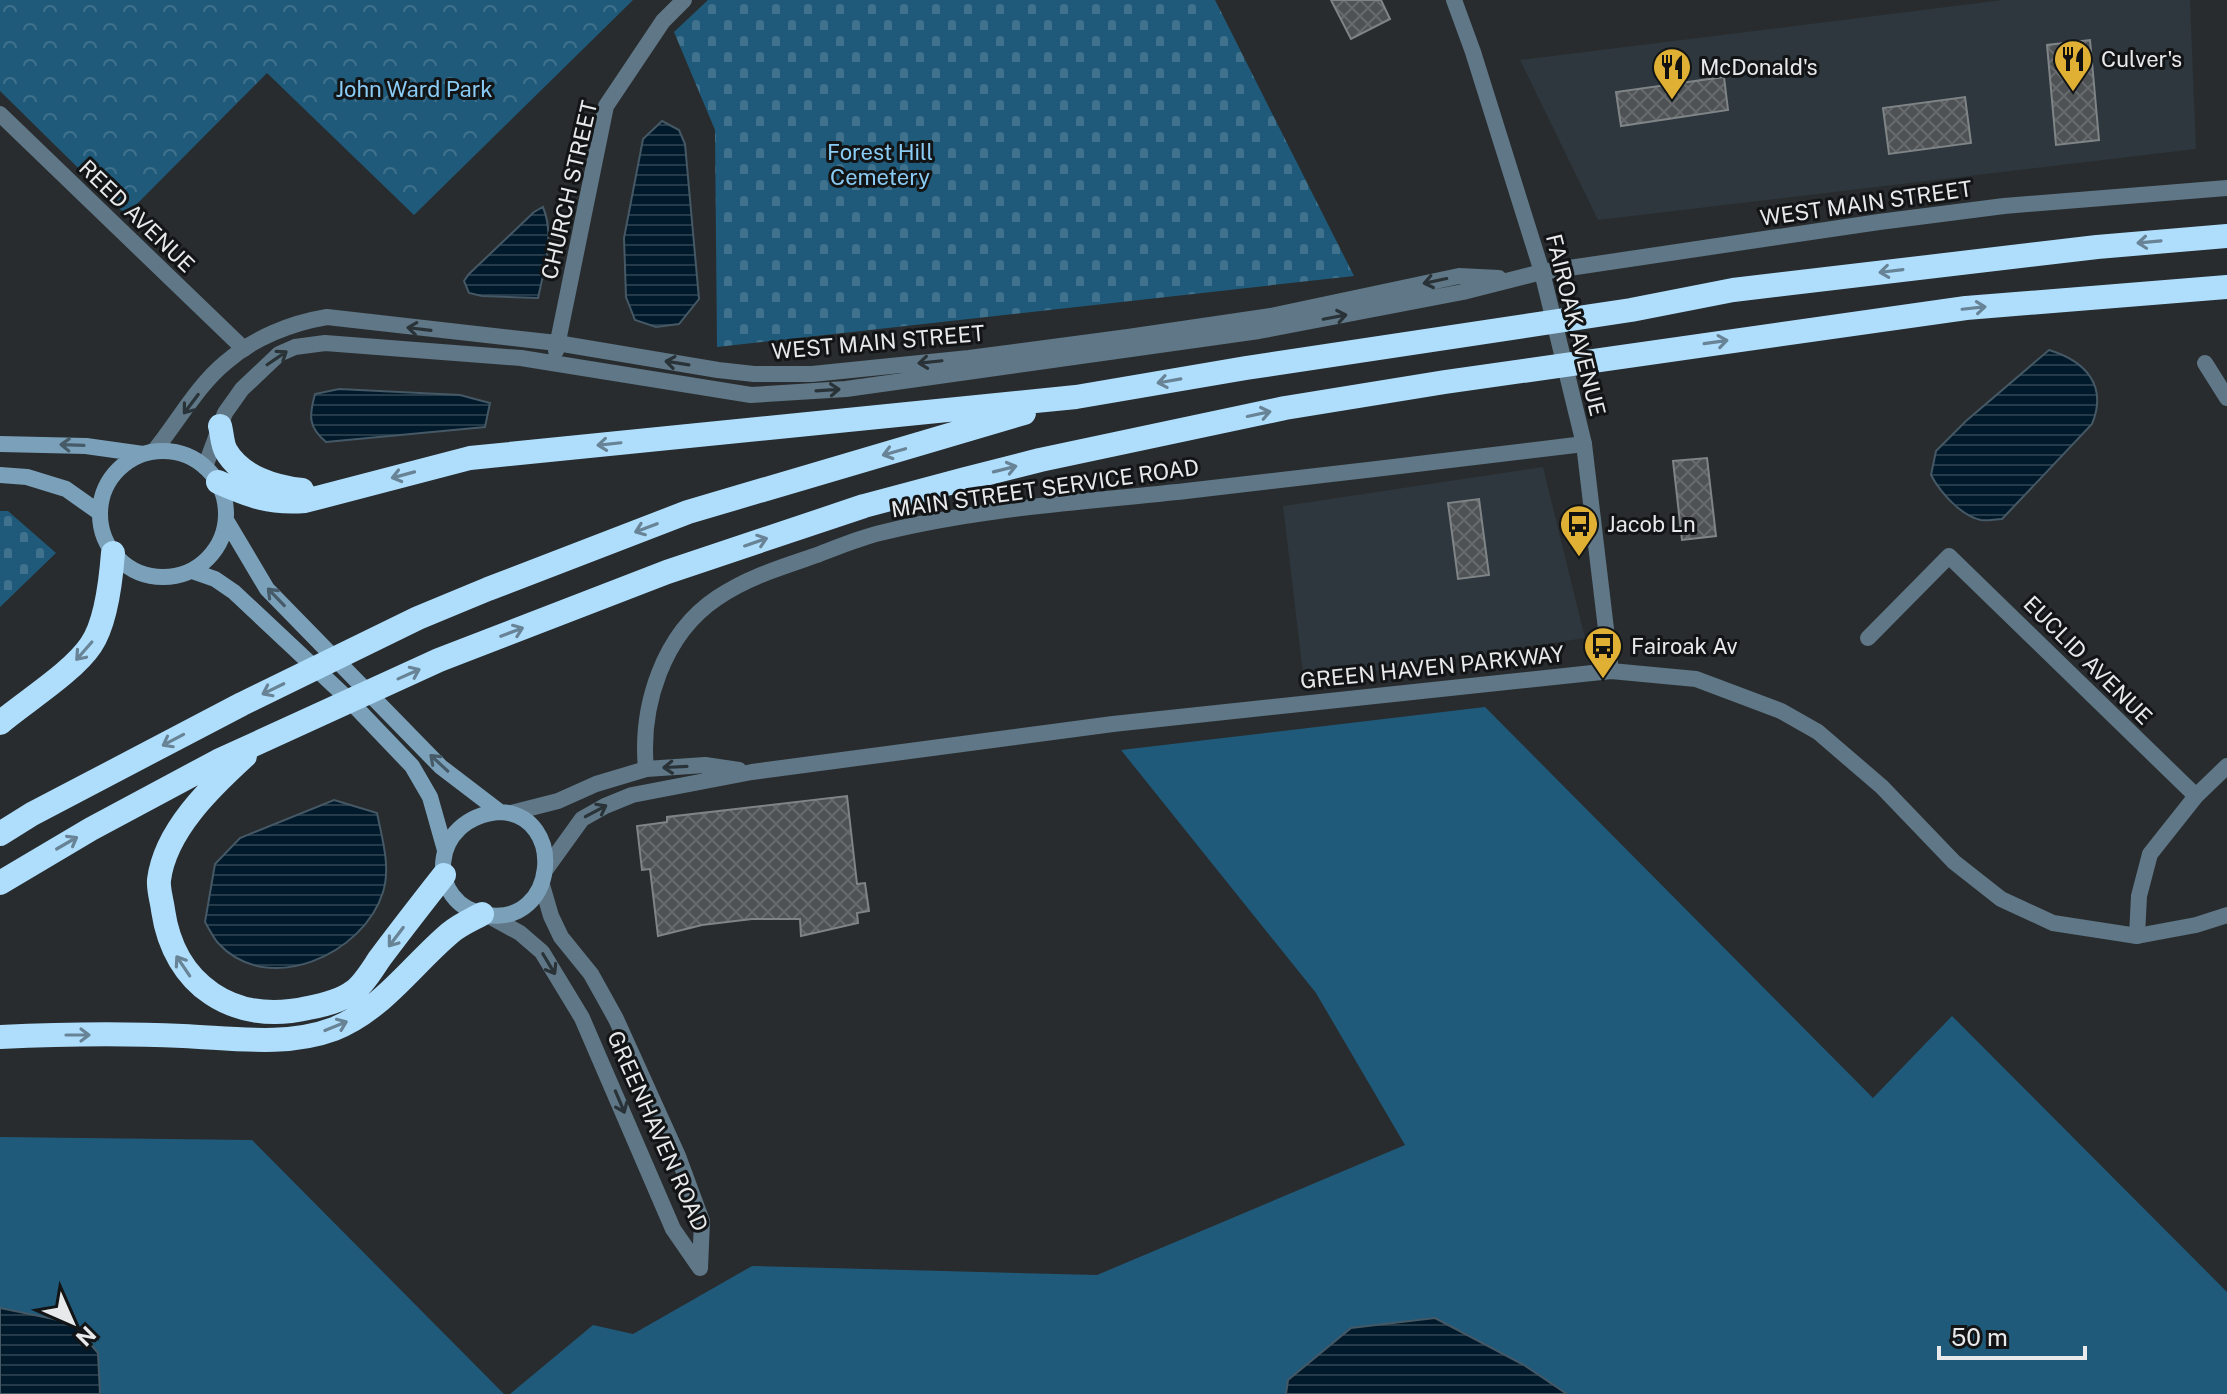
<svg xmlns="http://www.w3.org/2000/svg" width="2227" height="1394" viewBox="0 0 2227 1394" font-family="'Public Sans',sans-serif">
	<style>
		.built { fill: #2d373d }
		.green { fill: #205a7a }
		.cemetery { fill: url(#cemetery-stones) }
		.park { fill: url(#park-crowns) }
		.water { fill: url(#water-rules); stroke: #455865; stroke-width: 2 }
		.building { fill: url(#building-cross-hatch); stroke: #7f8487; stroke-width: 2 }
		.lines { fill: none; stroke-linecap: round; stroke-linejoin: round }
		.minor { stroke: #5f7786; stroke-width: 16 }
		.tertiary { stroke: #5f7786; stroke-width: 16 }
		.secondary { stroke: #7ba1ba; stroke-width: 16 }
		.motorway { stroke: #afdefd; stroke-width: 24 }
		.oneway { stroke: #688395 }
		.oneway2 { stroke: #293237 }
		.oneway3 { stroke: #465a68 }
		.labels { text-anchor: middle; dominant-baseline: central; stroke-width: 6; stroke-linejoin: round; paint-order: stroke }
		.poi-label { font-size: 22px; fill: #e7e9eb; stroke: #121415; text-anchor: start }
		.park-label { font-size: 22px; fill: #8accf5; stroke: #121415 }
		.street-label { font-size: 22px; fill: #e7e9eb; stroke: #121415 }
	</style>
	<defs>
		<pattern id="cemetery-stones" width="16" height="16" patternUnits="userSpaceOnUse" patternTransform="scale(2)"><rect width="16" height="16" fill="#205a7a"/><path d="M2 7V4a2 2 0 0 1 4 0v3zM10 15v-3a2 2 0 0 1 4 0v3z" fill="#40728d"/></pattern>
		<pattern id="park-crowns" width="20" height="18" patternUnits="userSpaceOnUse" patternTransform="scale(2)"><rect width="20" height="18" fill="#205a7a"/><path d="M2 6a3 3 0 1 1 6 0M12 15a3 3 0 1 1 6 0" fill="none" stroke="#40728d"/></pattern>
		<pattern id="water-rules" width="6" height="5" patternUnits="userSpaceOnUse" patternTransform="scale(2)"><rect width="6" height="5" fill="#001a2b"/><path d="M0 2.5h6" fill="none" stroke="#253b4a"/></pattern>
		<pattern id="building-cross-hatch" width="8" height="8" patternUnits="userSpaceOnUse" patternTransform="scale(2)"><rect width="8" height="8" fill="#4e5255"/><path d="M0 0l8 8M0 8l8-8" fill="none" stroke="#686b6e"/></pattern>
	</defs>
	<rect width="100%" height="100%" fill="#282c2e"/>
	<!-- built -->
	<path class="built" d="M2002 0H2190L2196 149 1598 220 1520 60Z
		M1543 467 1585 638 1304 682 1283 506Z"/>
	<!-- green -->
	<path class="green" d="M1485 707 1873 1098 1952 1016 2227 1292V1394H510L593 1325 633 1334 752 1266 1097 1275 1405 1145 1316 993 1121 750Z
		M0 1137 252 1140 504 1394H0Z"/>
	<!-- cemetery -->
	<path class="cemetery" d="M708 0H1215L1354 276 717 347 715 130 674 32Z
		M0 511H8L56 553 0 607Z"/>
	<!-- park -->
	<path class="park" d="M0 0H633L414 215 267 73 126 215 0 91Z"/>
	<!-- water -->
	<path class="water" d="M662 121 679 130 685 144 699 299 679 324 656 327 635 320 626 297 624 238 643 139Z
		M543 207C555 236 544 269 538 298L482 296 469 293 464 281 469 274 534 212Z
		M2049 350C2085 361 2108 385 2092 424L2002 519C1995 519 1988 521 1981 520 1961 516 1940 492 1931 475L1936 451 1966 421Z
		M339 389 460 395 490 403 485 427 326 442C308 427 309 416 315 394Z
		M334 800 377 813C382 838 391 867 383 892 364 954 268 998 218 943 213 937 209 929 205 922L215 864 240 838Z
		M0 1308 73 1323 98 1353 100 1394H0Z
		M1435 1318 1524 1365 1567 1394H1286L1288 1380 1351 1328Z"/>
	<!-- building -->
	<path class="building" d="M1331 0H1381L1390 19 1351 39Z
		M2090 40 2099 140 2056 145 2047 45Z
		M1724 77 1728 110 1621 126 1616 92Z
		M1965 97 1971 143 1889 154 1883 108Z
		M1707 458 1716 536 1682 540 1673 461Z
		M1479 499 1489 575 1458 579 1448 503Z
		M847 796 857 884 865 883 869 911 857 913 858 923 801 936 800 919H752L702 925 658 936 650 869 642 870 637 826 667 822V817Z"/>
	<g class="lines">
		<!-- minor -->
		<path class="minor" d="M1454 0 1473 52 1542 272
			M0 114 244 349
			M2205 363 2227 398
			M1868 638 1949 556 2196 796
			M646 769C640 706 663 634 717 598 748 577 782 567 817 555 838 547 859 538 880 533 979 508 1085 502 1186 491 1319 476 1451 460 1584 444
			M542 885 551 916 561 937 591 974 616 1019 678 1156 702 1221 700 1268
			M489 916 520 933 542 952 582 1018 673 1229 700 1268
			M2137 936 2139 896 2150 854 2196 796 2227 766"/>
		<!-- tertiary -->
		<path class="tertiary" d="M1542 272 1584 444 1611 671
			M556 351 606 106 663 21 684 0
			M154 451C177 423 197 386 225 363 253 338 291 323 327 317L557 343 718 370 754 374H812L969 358 1128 337 1271 316 1459 276 1499 278
			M205 467 225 413 242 389 279 354 295 347 325 343 521 358 751 395 846 389 1259 331 1463 292 1542 272 1879 222 2004 206 2227 188
			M511 813 558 801 596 784 646 769 705 765 739 770
			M546 869 582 819 605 806 632 795 752 772 1113 724 1611 671 1696 679 1781 711 1818 732 1882 787 1954 862 2001 899 2053 923 2137 936 2196 925 2227 915"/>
		<!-- secondary -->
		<path class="secondary" d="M0 444 86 446 143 454
			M100 514a63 63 0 1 1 126 0a63 63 0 1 1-126 0Z
			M0 475 27 477 66 489 100 513
			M226 520 267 589 441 767 500 812
			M192 571 215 579 234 592 346 697 412 766 430 797 445 850
			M500 812C567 815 557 926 487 915 424 905 429 817 500 812Z"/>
		<!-- motorway -->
		<path class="motorway" d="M220 426C222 433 222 444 226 451 241 477 275 487 302 490
			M218 482C250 496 270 504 305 501L470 458 1076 397 1246 368 1631 310 1733 290 2097 247 2227 236
			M0 723C26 701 73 672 91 645 106 623 111 579 113 553
			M245 756C210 788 165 831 159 880 158 889 162 901 163 910 174 986 234 1025 308 1008 324 1005 341 1001 354 991 364 984 373 968 380 958 401 930 422 903 444 875
			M0 834 32 814 242 704 418 618 488 589 688 512 1024 413
			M0 883 91 829 218 761 439 660 667 572 864 506 965 479 1040 460 1285 408 1445 382 1966 308 2227 287
			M0 1037C60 1034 122 1033 183 1036 232 1038 286 1047 334 1029 382 1010 412 965 450 933 459 925 471 920 482 914"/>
	</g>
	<!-- one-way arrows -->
	<defs><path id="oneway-shaft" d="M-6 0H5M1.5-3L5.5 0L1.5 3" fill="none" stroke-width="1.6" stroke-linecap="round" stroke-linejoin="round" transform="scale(2)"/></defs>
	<g class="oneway">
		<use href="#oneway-shaft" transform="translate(2149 242) rotate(175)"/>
		<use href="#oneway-shaft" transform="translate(1891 271) rotate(173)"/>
		<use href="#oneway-shaft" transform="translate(1974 308) rotate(-6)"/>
		<use href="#oneway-shaft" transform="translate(1716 342) rotate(-8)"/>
		<use href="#oneway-shaft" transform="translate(1169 381) rotate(170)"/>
		<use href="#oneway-shaft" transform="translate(1259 414) rotate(-12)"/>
		<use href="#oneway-shaft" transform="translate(609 444) rotate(174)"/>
		<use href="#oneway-shaft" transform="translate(894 452) rotate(164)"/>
		<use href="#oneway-shaft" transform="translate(1005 469) rotate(-14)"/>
		<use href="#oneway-shaft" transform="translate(403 475) rotate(165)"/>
		<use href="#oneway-shaft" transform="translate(646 528) rotate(159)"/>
		<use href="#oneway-shaft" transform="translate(756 542) rotate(-19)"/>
		<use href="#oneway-shaft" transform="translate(512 632) rotate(-21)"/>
		<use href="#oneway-shaft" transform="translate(84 651) rotate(131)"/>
		<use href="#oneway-shaft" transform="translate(409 674) rotate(-24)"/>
		<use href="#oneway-shaft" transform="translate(273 689) rotate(154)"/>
		<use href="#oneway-shaft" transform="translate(173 740) rotate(152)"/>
		<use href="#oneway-shaft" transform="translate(67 843) rotate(-30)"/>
		<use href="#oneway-shaft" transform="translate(396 937) rotate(127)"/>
		<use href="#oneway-shaft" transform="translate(183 966) rotate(-124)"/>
		<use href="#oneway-shaft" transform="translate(336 1026) rotate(-22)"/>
		<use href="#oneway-shaft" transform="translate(78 1035)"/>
	</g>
	<g class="oneway2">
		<use href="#oneway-shaft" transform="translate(1435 281) rotate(168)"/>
		<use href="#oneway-shaft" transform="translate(1335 317) rotate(-11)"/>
		<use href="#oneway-shaft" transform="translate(419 329) rotate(-173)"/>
		<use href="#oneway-shaft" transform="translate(277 358) rotate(-34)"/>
		<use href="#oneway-shaft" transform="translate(930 362) rotate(174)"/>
		<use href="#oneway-shaft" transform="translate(677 363) rotate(-171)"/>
		<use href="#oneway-shaft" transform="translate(828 390) rotate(-4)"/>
		<use href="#oneway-shaft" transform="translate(191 404) rotate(127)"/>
		<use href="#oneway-shaft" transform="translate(675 767) rotate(177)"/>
		<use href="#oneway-shaft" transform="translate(596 811) rotate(-28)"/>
		<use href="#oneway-shaft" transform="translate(549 964) rotate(59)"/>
		<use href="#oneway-shaft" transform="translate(620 1102) rotate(67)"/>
	</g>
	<g class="oneway3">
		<use href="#oneway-shaft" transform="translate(72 445) rotate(-178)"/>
		<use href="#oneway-shaft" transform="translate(276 597) rotate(-134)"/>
		<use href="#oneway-shaft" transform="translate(439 763) rotate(-137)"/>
	</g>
	<!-- icons -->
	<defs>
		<g id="restaurant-pin" transform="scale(2)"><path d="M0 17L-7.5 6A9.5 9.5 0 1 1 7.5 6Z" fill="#dfb034" stroke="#121415"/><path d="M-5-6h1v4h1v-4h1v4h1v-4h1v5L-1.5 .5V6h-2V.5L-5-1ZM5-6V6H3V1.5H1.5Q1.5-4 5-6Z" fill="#111"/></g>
		<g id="bus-pin" transform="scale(2)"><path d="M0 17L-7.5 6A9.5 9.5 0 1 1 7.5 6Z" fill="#dfb034" stroke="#121415"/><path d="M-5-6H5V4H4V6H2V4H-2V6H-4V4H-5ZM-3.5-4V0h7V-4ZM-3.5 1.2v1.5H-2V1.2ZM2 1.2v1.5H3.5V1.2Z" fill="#111"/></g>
	</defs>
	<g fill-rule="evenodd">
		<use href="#restaurant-pin" x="2073" y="59"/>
		<use href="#restaurant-pin" x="1672" y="67"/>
		<use href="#bus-pin" x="1579" y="524"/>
		<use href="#bus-pin" x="1603" y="646"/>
	</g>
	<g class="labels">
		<!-- poi labels -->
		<g class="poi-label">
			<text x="2101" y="59">Culver's</text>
			<text x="1700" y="67">McDonald's</text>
			<text x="1607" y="524">Jacob Ln</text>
			<text x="1631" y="646">Fairoak Av</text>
		</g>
		<!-- park labels -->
		<g class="park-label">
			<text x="414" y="89">John Ward Park</text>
			<text x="880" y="152">Forest Hill<tspan x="880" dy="25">Cemetery</tspan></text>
		</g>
		<!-- street labels -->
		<g class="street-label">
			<text transform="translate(569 190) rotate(-77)">CHURCH STREET</text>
			<text transform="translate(1866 203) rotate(-8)">WEST MAIN STREET</text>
			<text transform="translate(137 216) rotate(44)">REED AVENUE</text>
			<text transform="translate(1576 325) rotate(76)">FAIROAK AVENUE</text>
			<text transform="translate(878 342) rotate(-5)">WEST MAIN STREET</text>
			<text transform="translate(1045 488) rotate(-8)">MAIN STREET SERVICE ROAD</text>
			<text transform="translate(2088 660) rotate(45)">EUCLID AVENUE</text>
			<text transform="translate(1432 667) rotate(-6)">GREEN HAVEN PARKWAY</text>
			<text transform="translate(658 1131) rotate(66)">GREENHAVEN ROAD</text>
		</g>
	</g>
	<!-- north arrow -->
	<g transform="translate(72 1322) rotate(135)" stroke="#121415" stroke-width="6" paint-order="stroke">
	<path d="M0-6L14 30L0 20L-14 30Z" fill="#e7e9eb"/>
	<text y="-12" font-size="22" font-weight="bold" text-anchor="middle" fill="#e7e9eb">N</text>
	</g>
	<!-- scale -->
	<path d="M1939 1346v12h146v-12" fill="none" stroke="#e7e9eb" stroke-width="4"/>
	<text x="1951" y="1346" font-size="24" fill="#e7e9eb" stroke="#121415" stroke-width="6" paint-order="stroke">50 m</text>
</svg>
